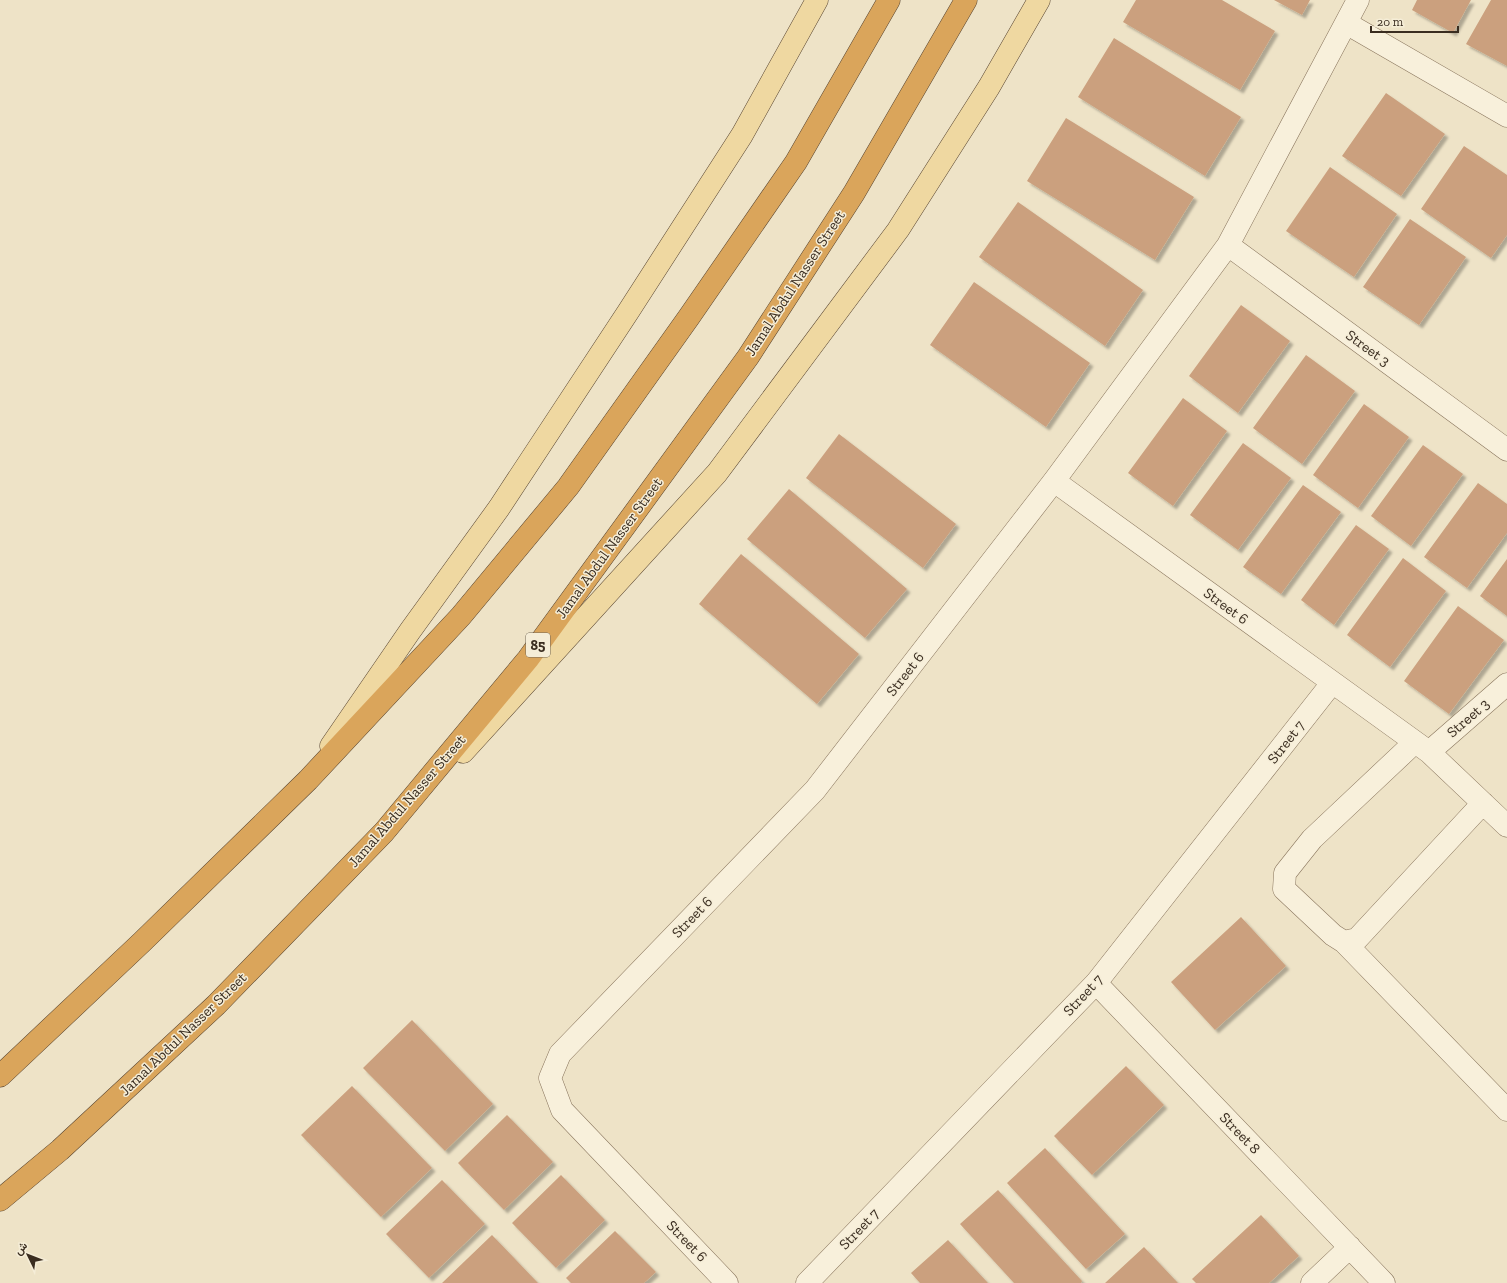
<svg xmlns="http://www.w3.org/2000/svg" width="1507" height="1283" viewBox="0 0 1507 1283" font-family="'Zilla Slab',Vazirmatn,serif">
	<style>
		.building { fill: #cba07e; filter: url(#shadow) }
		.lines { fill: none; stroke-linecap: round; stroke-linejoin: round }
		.minor-casing { stroke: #89755d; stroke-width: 23 }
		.major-casing { stroke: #574431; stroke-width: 23 }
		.highway-casing { stroke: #574431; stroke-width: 23 }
		.minor { stroke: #f8f0db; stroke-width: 22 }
		.major { stroke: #efd8a1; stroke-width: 22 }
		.highway { stroke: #daa55b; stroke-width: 22 }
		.labels { text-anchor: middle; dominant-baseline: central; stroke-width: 3; stroke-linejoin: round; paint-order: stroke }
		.shield { fill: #f5edd7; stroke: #726757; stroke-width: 1 }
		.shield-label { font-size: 14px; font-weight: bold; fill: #3a2d20 }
		.street-label { font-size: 15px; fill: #3a2d20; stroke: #f5edd7 }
	</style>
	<defs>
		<filter id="shadow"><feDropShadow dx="3.5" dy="3.5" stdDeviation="1" flood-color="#0004"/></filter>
	</defs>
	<rect width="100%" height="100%" fill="#eee3c7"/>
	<!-- building -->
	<path class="building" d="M1136 0H1222L1275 31 1240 90 1123 22Z
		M1274 0H1310L1302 15Z
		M1417 0H1471L1453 33 1412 10Z
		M1491 0H1507V66L1466 44Z
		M1114 38 1241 117 1205 176 1078 97Z
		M1386 93 1445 134 1401 196 1342 156Z
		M1066 118 1194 197 1155 260 1027 181Z
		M1464 146 1507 175V235L1491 258 1421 209Z
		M1330 167 1397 214 1354 277 1286 231Z
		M1018 202 1143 290 1105 346 979 257Z
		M1410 219 1466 257 1419 325 1363 287Z
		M974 282 1090 363 1046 427 930 345Z
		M1241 305 1290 341 1238 413 1189 376Z
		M1306 355 1355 391 1302 464 1253 428Z
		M1183 398 1227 431 1173 506 1128 473Z
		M1364 404 1409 437 1358 508 1313 475Z
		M839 434 956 524 923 568 806 478Z
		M1243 443 1291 478 1238 550 1190 515Z
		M1423 445 1463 474 1411 546 1371 516Z
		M1478 483 1507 504V533L1467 588 1424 557Z
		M1303 485 1341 512 1281 594 1243 567Z
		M789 489 907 589 865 638 747 539Z
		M1356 525 1389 549 1334 625 1301 600Z
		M741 554 859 654 817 704 699 604Z
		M1403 558 1446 591 1390 667 1347 635Z
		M1507 559V616L1480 596Z
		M1458 606 1504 640 1449 714 1404 681Z
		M1241 917 1286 966 1215 1030 1171 982Z
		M412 1020 493 1104 445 1151 363 1068Z
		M1126 1066 1164 1105 1092 1175 1054 1136Z
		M352 1086 432 1168 381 1217 301 1135Z
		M507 1115 553 1162 504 1210 458 1163Z
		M1045 1148 1125 1234 1086 1269 1007 1183Z
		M561 1175 605 1220 556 1268 512 1223Z
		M442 1180 485 1224 429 1278 386 1234Z
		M998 1190 1082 1281 1081 1283H1014L960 1224Z
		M1261 1215 1299 1256 1269 1283H1196L1192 1279Z
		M615 1231 656 1272 644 1283H571L566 1278Z
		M492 1235 538 1283H442Z
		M948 1240 988 1283H920L911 1273Z
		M1144 1247 1178 1283H1105Z"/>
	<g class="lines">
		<!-- minor casing -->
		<g class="minor-casing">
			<path id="minor" d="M1346 23 1507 116
				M1228 245 1507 450
				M1054 481 1429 752 1507 826
				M1415 742 1312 839 1285 873 1284 889 1333 935 1344 942 1357 939 1483 803
				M1429 752 1507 684
				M1344 942 1507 1110
				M1096 983 1384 1283
				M727 1283 562 1110 550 1078 560 1054 815 790 1054 481 1228 245 1358 0
				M807 1283 1096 983 1332 683
				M1312 1283 1350 1247"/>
		</g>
		<!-- major casing -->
		<g class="major-casing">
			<path id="major" d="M331 746 410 631 499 508 628 312 742 135 817 0
				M463 752 717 473 898 230 989 87 1039 0"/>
		</g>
		<!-- highway casing -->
		<g class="highway-casing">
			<path id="highway" d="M0 1076 142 942 308 780 461 616 568 487 689 317 796 162 889 0
				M0 1200 60 1150 216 1005 384 832 528 659 748 357 854 193 966 0"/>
		</g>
		<!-- minor -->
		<use href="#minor" class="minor"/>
		<!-- major -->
		<use href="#major" class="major"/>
		<!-- highway -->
		<use href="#highway" class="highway"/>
	</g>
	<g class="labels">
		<!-- shield labels -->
		<rect class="shield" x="526" y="633" width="24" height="24" rx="3"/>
		<g class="shield-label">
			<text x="538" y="645">85</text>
		</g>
		<!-- street labels -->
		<g class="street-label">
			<text transform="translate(795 283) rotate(-57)">Jamal Abdul Nasser Street</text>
			<text transform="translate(1368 348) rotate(36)">Street 3</text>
			<text transform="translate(609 548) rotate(-54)">Jamal Abdul Nasser Street</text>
			<text transform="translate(1226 606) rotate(36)">Street 6</text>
			<text transform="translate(905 674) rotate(-52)">Street 6</text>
			<text transform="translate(1468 718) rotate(-41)">Street 3</text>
			<text transform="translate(1286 742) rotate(-52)">Street 7</text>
			<text transform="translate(407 801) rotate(-49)">Jamal Abdul Nasser Street</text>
			<text transform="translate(692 917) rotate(-46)">Street 6</text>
			<text transform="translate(1083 995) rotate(-47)">Street 7</text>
			<text transform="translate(183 1034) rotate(-44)">Jamal Abdul Nasser Street</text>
			<text transform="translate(1240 1133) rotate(46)">Street 8</text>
			<text transform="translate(859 1229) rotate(-46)">Street 7</text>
			<text transform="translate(687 1241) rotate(46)">Street 6</text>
		</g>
	</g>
	<!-- north arrow -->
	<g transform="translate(28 1255) rotate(313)" stroke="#f5edd7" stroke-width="3" paint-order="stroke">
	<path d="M0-3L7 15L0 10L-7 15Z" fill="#3a2d20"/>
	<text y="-6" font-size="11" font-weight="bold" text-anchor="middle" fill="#3a2d20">ش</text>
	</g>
	<!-- scale -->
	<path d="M1371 26v6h87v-6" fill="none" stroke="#3a2d20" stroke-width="2"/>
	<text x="1377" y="26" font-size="12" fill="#3a2d20" stroke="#f5edd7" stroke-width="3" paint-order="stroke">20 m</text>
</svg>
